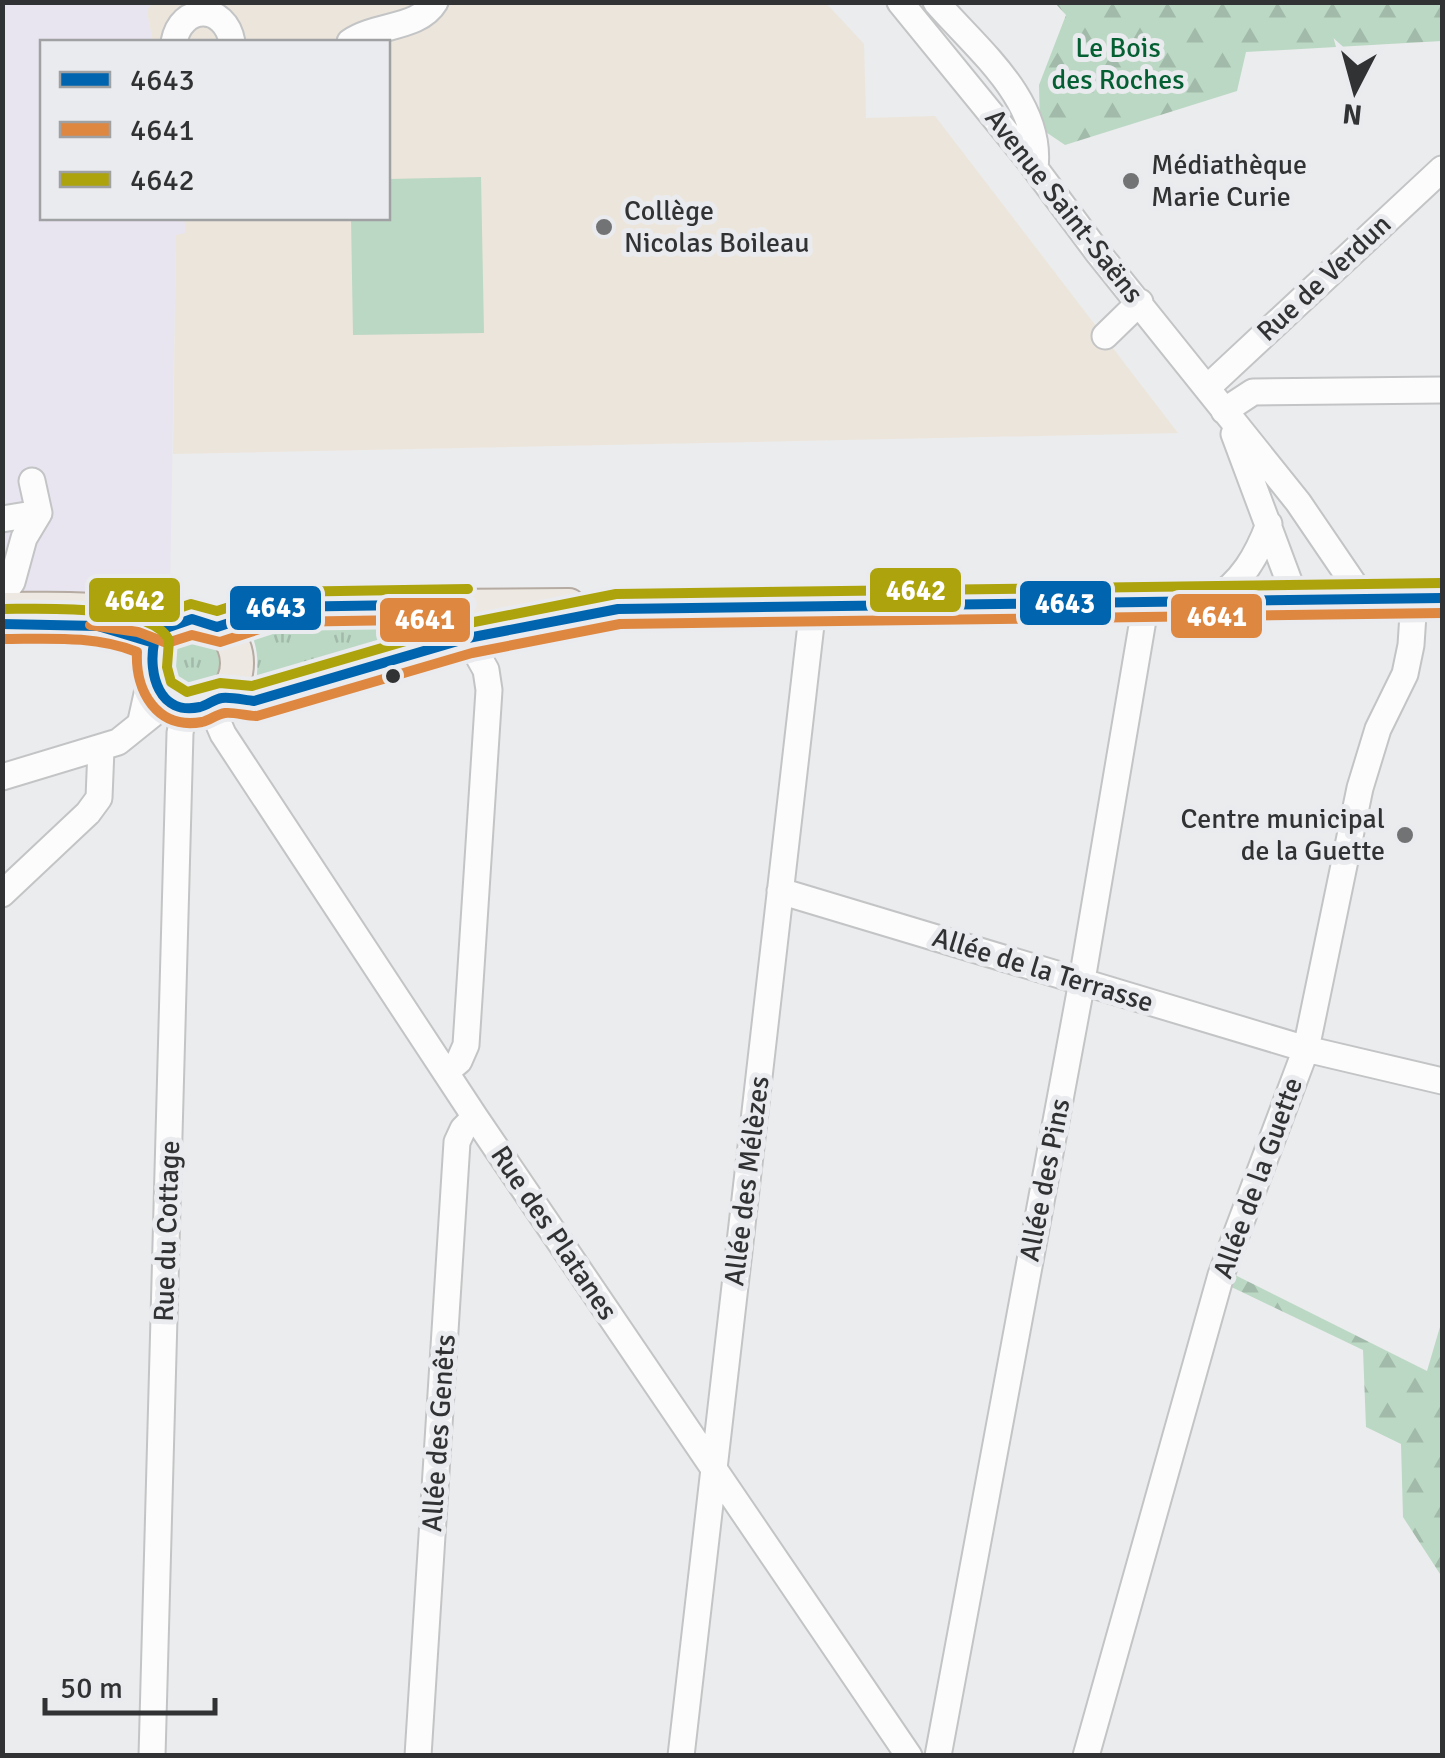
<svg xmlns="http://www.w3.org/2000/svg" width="1445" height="1758" viewBox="0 0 1445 1758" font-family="Signika,sans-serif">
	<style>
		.commercial { fill: #e8e4f0 }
		.education { fill: #ece5db }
		.grass { fill: url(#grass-tufts) }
		.forest { fill: url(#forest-firs) }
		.pitch { fill: #bbd8c4 }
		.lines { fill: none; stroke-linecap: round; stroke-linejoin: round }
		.minor-casing { stroke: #c3c4c5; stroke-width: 29 }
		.major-casing { stroke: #b5aba2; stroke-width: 36 }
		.minor { stroke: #fcfcfc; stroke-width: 25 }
		.major { stroke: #eee8e2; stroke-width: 32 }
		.bus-1-casing { stroke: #eaebee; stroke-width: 18 }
		.bus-2-casing { stroke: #eaebee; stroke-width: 18 }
		.bus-3-casing { stroke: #eaebee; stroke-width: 18 }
		.bus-1 { stroke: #0065ae; stroke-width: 10 }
		.bus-2 { stroke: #de8741; stroke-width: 10 }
		.bus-3 { stroke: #ada30d; stroke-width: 10 }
		.poi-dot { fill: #727374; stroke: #eaebee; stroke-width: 4 }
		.bus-dot { fill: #313233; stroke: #eaebee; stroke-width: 4 }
		.labels { text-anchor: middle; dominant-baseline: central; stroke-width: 10; stroke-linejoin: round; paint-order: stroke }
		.park-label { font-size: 28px; fill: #045f33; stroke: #eaebee }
		.poi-label { font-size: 28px; fill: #313233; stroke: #eaebee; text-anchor: start }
		.street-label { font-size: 28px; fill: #313233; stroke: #eaebee }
		.line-badge { stroke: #eaebee; stroke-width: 4 }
		.badge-label { font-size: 28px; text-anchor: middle; font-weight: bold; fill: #fff }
	</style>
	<defs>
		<pattern id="grass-tufts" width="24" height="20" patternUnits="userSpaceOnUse" patternTransform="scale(2.5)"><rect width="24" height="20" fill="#bbd8c4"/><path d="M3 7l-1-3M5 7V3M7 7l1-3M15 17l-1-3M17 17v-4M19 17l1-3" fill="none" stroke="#a1baa9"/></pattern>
		<pattern id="forest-firs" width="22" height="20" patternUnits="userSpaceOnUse" patternTransform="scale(2.5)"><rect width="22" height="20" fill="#bbd8c4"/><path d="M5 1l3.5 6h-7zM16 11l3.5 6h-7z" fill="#a1baa9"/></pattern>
	</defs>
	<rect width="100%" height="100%" fill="#ebeced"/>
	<!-- commercial -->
	<path class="commercial" d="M2 3H150L152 9 147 11 153 42H42V218H184L187 233 176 236 170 593 3 597Z"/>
	<!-- education -->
	<path class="education" d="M160 2 826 3 864 44 866 118 935 116 1178 433 173 454 176 235 186 233 184 218H388V42H153L147 11 150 6Z"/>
	<!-- grass -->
	<path class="grass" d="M285 620 405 622 406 639 256 684C258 666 259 651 251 633Z
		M164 663a28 28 0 1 1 56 0a28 28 0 1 1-56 0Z"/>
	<!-- forest -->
	<path class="forest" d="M1055 3H1442V41L1246 52 1237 91 1065 145 1040 128 1039 85 1066 15Z
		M1223 1269 1427 1371 1442 1320V1577L1403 1517 1401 1444 1366 1427 1363 1350 1219 1281Z"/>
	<!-- pitch -->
	<path class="pitch" d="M481 177 484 333 353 335 351 218H388V179Z"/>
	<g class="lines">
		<!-- minor casing -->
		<g class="minor-casing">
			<path id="minor" d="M900 2 1028 159 1099 254 1298 502 1364 599
				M936 2C977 49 1043 101 1035 168
				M174 42C181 4 225 3 232 42
				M350 42C376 24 419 29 435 2
				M1105 336 1140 302
				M1207 388 1442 169
				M1224 411 1253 392 1442 390
				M1234 434 1296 600
				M2 519 39 513
				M2 596 12 582 24 538 39 513 32 481
				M1212 601C1242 582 1257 556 1269 524
				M210 704 223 734 475 1117 909 1756
				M141 721 151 676
				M2 777 118 742 169 701
				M780 891 1306 1049 1442 1081
				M2 894 88 813 99 798 101 749
				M447 1071 459 1061 466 1045 489 690 486 670 468 638
				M152 1756 180 733 185 707
				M418 1756 457 1142 463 1129 475 1117
				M681 1756 813 607
				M938 1756 1080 992 1146 602
				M1086 1756 1221 1275 1306 1049 1360 788 1378 729 1405 674 1411 645 1414 599"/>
		</g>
		<!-- major casing -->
		<g class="major-casing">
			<path id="major" d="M2 609C58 609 115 604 166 628
				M149 663a44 44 0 1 1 88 0a44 44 0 1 1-88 0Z
				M217 627 278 607 569 605
				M221 697 254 701 468 638 618 609 1442 598"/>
		</g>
		<!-- minor -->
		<use href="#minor" class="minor"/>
		<!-- major -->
		<use href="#major" class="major"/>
		<!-- bus-1 casing -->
		<g class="bus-1-casing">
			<path id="bus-1" d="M92 610 142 617 166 628 192 619 217 627 278 607 468 604
				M2 624 98 626 154 643C148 674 159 716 200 707 208 705 214 699 222 698 232 697 244 700 254 701L468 638 618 609 1442 598"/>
		</g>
		<!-- bus-2 casing -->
		<g class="bus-2-casing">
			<path id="bus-2" d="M90 625 138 632 167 643 192 635 220 642 281 622 468 619
				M2 639C47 639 94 635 137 652 135 691 157 730 202 722 210 720 217 714 225 713 235 712 246 716 257 716L472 653 620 624 1442 613"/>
		</g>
		<!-- bus-3 casing -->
		<g class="bus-3-casing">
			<path id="bus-3" d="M94 595 146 602 167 612 191 604 217 611 276 592 468 589
				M2 609C39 609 150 603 169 640L167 667 171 682 187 692 220 683 252 686 464 624 616 594 1442 583"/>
		</g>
		<!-- bus-1 -->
		<use href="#bus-1" class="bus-1"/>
		<!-- bus-2 -->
		<use href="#bus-2" class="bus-2"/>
		<!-- bus-3 -->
		<use href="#bus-3" class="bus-3"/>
	</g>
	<!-- markers -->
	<g class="poi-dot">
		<circle cx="1131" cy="181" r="10"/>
		<circle cx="604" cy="227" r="10"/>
		<circle cx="1405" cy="835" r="10"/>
	</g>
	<circle class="bus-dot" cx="393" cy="676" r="9"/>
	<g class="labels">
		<!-- park labels -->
		<g class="park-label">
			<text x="1118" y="48">Le Bois<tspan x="1118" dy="32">des Roches</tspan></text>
		</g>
		<!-- poi labels -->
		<g class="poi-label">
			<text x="1151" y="165">Médiathèque<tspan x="1151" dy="32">Marie Curie</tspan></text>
			<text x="624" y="211">Collège<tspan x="624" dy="32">Nicolas Boileau</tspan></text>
			<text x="1385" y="819" text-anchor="end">Centre municipal<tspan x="1385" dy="32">de la Guette</tspan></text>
		</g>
		<!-- street labels -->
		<g class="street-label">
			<text transform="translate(1064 206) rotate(52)">Avenue Saint-Saëns</text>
			<text transform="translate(1324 278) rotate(-43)">Rue de Verdun</text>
			<text transform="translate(1043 970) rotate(17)">Allée de la Terrasse</text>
			<text transform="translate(1258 1178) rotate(-70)">Allée de la Guette</text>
			<text transform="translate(1045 1180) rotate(-79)">Allée des Pins</text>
			<text transform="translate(747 1181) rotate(-83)">Allée des Mélèzes</text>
			<text transform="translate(167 1231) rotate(-88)">Rue du Cottage</text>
			<text transform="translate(554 1233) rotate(56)">Rue des Platanes</text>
			<text transform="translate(439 1433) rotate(-86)">Allée des Genêts</text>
		</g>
	</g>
	<g class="line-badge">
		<rect x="868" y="566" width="95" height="48" rx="10" fill="#ada30d"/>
		<rect x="87" y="576" width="95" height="48" rx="10" fill="#ada30d"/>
		<rect x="1018" y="579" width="95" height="48" rx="10" fill="#0065ae"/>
		<rect x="228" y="584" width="95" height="48" rx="10" fill="#0065ae"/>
		<rect x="1169" y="592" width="95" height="48" rx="10" fill="#de8741"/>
		<rect x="378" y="596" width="94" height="48" rx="10" fill="#de8741"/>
	</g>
	<g class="badge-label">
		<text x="916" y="600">4642</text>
		<text x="135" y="610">4642</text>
		<text x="1065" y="613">4643</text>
		<text x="276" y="617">4643</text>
		<text x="1217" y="626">4641</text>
		<text x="425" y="629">4641</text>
	</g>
	<!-- border -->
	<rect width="1445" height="1758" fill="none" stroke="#313233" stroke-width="10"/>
	<!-- legend -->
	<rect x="40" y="40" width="350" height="180" fill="#eaebee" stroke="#a0a1a3" stroke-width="2.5"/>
	<rect x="60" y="72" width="50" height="15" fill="#0065ae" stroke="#a0a1a3" stroke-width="2.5"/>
	<text x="130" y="90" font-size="30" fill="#313233">4643</text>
	<rect x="60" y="122" width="50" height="15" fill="#de8741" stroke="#a0a1a3" stroke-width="2.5"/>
	<text x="130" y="140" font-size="30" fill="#313233">4641</text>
	<rect x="60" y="172" width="50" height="15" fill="#ada30d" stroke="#a0a1a3" stroke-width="2.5"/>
	<text x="130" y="190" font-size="30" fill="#313233">4642</text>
	<!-- north arrow -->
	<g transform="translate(1355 90) rotate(186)" stroke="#eaebee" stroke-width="8" paint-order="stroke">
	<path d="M0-8L18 38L0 25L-18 38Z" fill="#313233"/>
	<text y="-15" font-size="28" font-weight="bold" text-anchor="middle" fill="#313233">N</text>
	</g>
	<!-- scale -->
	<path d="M45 1698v15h170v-15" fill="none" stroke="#313233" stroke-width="5"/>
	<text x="60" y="1698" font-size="30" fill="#313233" stroke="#eaebee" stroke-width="8" paint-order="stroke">50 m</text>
</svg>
